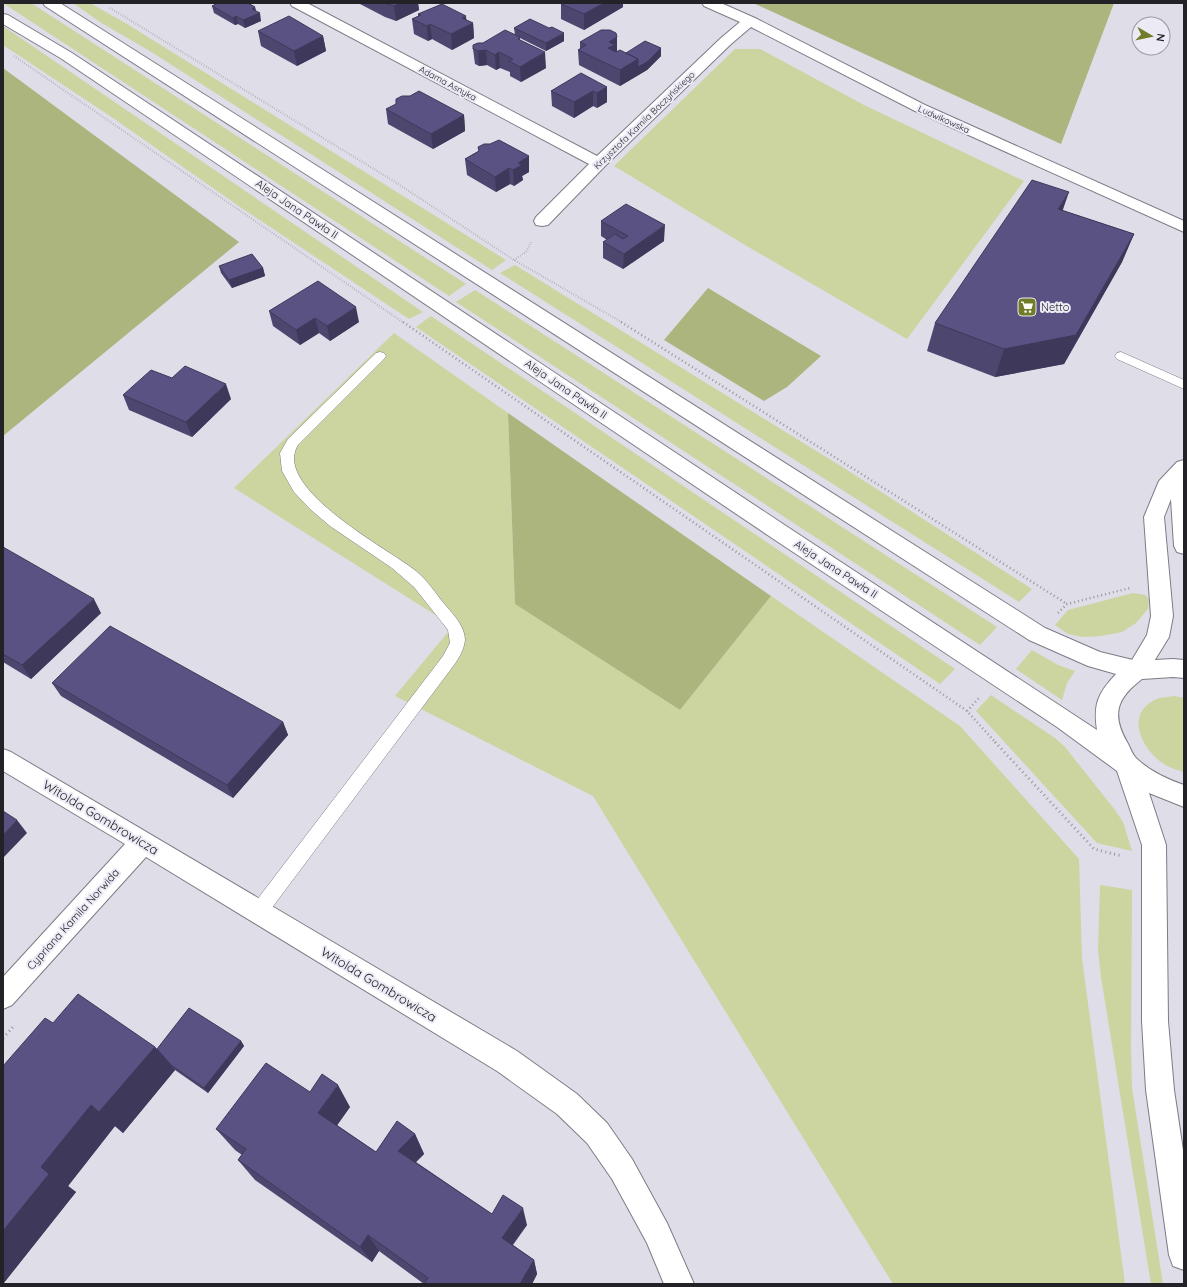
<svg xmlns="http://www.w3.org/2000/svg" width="1187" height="1287" viewBox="0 0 1187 1287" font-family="Quicksand,sans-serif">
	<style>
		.green { fill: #ccd5a0 }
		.forest { fill: #abb57d }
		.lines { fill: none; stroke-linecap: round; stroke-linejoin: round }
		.lane-casing { stroke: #7d7c86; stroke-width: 1 }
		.street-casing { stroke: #7d7c86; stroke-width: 2 }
		.secondary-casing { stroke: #7d7c86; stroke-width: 2 }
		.path-far2 { stroke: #98979f; stroke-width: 2; stroke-dasharray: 0.5 2; stroke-linecap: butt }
		.path-far1 { stroke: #98979f; stroke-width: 2.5; stroke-dasharray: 1 3; stroke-linecap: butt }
		.path { stroke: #98979f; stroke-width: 3; stroke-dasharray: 1 3.5; stroke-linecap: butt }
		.lane { fill: #fff; fill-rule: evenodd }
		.street { fill: #fff; fill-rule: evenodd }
		.secondary { fill: #fff; fill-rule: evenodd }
		.wall { fill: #4d4770 }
		.shaded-wall { fill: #3e395b }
		.building { fill: #595282; stroke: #3e395b }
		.labels { text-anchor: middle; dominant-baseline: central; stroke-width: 4; stroke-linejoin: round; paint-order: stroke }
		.far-street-label { font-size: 9px; fill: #232327; stroke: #ebeaf5 }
		.street-label { font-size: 11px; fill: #232327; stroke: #ebeaf5 }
		.poi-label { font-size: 11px; fill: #232327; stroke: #ebeaf5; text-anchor: start }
		.near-street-label { font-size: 13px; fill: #232327; stroke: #ebeaf5 }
	</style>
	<rect width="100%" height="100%" fill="#dedde8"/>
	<!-- green -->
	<path class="green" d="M3 3H31L466 284 449 296Z
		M73 3H90L127 24 506 260 492 270 153 53 100 22Z
		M3 26 423 312 409 319 243 209 113 118 3 45Z
		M735 49H760L864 105 1024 181 907 339 745 245 614 166Z
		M515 265 844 468 1032 589 1019 602 500 273Z
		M475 290 997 627 980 645 456 302Z
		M431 316 955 669 940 684 416 327Z
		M394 333 508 413 515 604 680 710 771 596 960 726 1079 859 1082 958 1125 1284H893L593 796 395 696 453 626 234 488Z
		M1133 593 1145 595 1149 599 1148 609 1136 623 1122 632 1101 636 1082 637 1068 634 1055 625 1068 610Z
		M1032 650 1058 665 1075 671 1067 683 1062 700 1016 669Z
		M991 695 1055 738 1065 747 1115 810 1123 822 1132 851 1097 843 976 711Z
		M1174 696 1184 698V772C1176 770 1168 767 1161 762 1139 746 1125 711 1159 698 1164 697 1170 697 1174 696Z
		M1100 885 1132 890 1131 1048 1132 1088 1163 1284H1151L1101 977 1098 950Z"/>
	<!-- forest -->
	<path class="forest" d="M753 3H1114L1061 144Z
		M3 68 239 242 3 436Z
		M708 288 821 356 787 387 764 401 664 340Z
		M508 413 771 596 680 710 515 604Z"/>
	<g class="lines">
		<!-- lane casing -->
		<g class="lane-casing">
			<path id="lane" d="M380 352 384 353 386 356 384 359 298 445C271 488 390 550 416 571 428 581 436 594 446 606 454 615 465 627 465 640 464 651 457 661 451 669L265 917 259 919 253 917 250 911 253 905 443 656 450 643 448 630 414 587 392 568 330 526 310 509 294 492 282 471 280 453 288 439 376 353Z
				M1121 352 1184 380V389L1117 359 1115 356 1117 353Z"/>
		</g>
		<!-- street casing -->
		<g class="street-casing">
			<path id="street" d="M290 3H307L597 156 721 38 740 22 704 6 702 3H721L755 18 925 105 1184 221V232L915 111 751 27 731 44 605 166 548 225 542 226 536 225 534 221 536 217 589 164 292 6Z
				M1184 460V554L1177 552 1174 546 1171 499 1164 517 1173 616 1169 637 1145 676 1137 679 1129 676 1126 670 1147 635 1151 616 1144 517 1159 481 1177 462Z
				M3 749 11 752 517 1051 577 1094 607 1123 632 1159 667 1223 694 1284H664L647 1243 612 1179 587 1143 557 1114 497 1071 146 857 12 1005 3 1009V977L125 844 3 771Z"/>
		</g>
		<!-- secondary casing -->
		<g class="secondary-casing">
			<path id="secondary" d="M43 3H60L1045 628 1100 652 1137 661 1173 659 1184 660V678L1173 677 1142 679C1117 698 1111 714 1127 742 1130 747 1132 754 1136 758 1149 771 1167 779 1184 785V807L1149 793 1166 845 1168 1021 1174 1090 1184 1157V1270L1173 1266 1169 1255 1146 1090 1142 1021V845L1117 771 1057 727 772 538 62 59 3 24V14L8 15 72 53 786 526 1097 730C1093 704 1098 693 1116 674L1088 666 1029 640 45 6Z"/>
		</g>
		<!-- path-far2 -->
		<path class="path-far2" d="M110 8 392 180 514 260 623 323
			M14 56 404 323
			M514 260 526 252 531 242"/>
		<!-- path-far1 -->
		<path class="path-far1" d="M403 322 967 711 996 743
			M621 322 1067 604
			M1058 613 1067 604 1130 588
			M967 711 979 698"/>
		<!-- path -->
		<path class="path" d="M995 742 1094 849 1122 856
			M3 1038 13 1027"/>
		<!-- lane -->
		<use href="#lane" class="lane"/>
		<!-- street -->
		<use href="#street" class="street"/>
		<!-- secondary -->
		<use href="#secondary" class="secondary"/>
	</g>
	<!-- wall -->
	<path class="wall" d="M218 3H250L251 5 255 7 256 11 261 21 245 28 238 24 235 25 214 13 212 6Z
		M360 3H418L419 10 396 21 385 17 360 4Z
		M561 4 623 7 584 30 561 19Z
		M418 14 467 20 473 23 474 38 452 50 432 39 428 41 414 34 412 19 418 16Z
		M514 28H549L564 41 546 51 520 38V40L546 68 521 82 510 76V72L500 68 496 70 487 65 479 66 475 64 473 49 483 43 515 35Z
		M258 31 323 36 326 51 297 66 261 46Z
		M617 37V52L661 56 647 70 620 86 579 65 578 50 580 49V42Z
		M607 87V102L597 108 593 106 574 118 552 106 551 91Z
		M386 109 464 115 465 131 433 149 388 124Z
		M478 147 529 172 522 176 523 180 514 186 510 184 496 192 467 175 465 159 479 151Z
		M1062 210 1134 234 1122 262 1064 364 995 377 927 351 935 323Z
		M601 221 664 241 623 269 603 258V242L607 240 601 236Z
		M219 266 263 268 265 276 232 288 221 273Z
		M269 311 359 322 330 341 319 333 300 345 273 326Z
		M172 378 231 399 192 437 129 410 123 395Z
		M3 547 101 613 31 679 3 662Z
		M52 683 283 722 288 735 233 798 61 696Z
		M53 1023 155 1047 157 1049 241 1041 244 1046 208 1093 175 1070 123 1133 115 1126 68 1186 76 1192 3 1284Z
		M310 1092 350 1107 337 1125 376 1152 415 1134 424 1154 416 1162 492 1214 527 1225 513 1245 534 1260 537 1274 532 1284H424L379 1251 372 1262 255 1180 238 1160 242 1155 235 1150 216 1129Z"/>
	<!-- shaded-wall -->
	<path class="shaded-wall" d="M401 3H418L419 10 396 21 394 6Z
		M604 3H623V7L584 30V14Z
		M255 7 256 14 260 13 261 21 245 28 243 20 252 9Z
		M236 16 238 24 235 25 233 18Z
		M466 16 467 26 473 23 474 38 452 50 451 34 462 18Z
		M430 24 432 39 428 41 427 26Z
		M564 33V41L546 51V43Z
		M323 36 326 51 297 66 294 51Z
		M617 37V52L608 48 609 42Z
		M661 48V56L647 70 620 86V70L638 59Z
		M486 50 487 65 479 66 478 51Z
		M499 52 500 68 496 70 495 55Z
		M545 52 546 68 521 82 520 67Z
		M607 87V102L597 108V93Z
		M593 91V106L574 118V102Z
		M464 115 465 131 433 149 431 134Z
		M529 156V172L522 176 523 180 514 186 513 170 518 163Z
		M509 168 510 184 496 192 495 177Z
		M1069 192 1059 221 1058 209Z
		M665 225 664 241 623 269 624 254Z
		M1134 234 1122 262 1064 364 995 377 1004 349Z
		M263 268 265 276 232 288 229 280Z
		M356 307 359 322 330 341 327 326Z
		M315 318 319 333 300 345 296 330Z
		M226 384 231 399 192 437 186 422Z
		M94 599 101 613 31 679 22 665Z
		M283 722 288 735 233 798 227 785Z
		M17 820 27 833 3 858V835Z
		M241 1041 244 1046 208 1093 204 1088Z
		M155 1047 175 1070 123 1133 99 1112Z
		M338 1085 350 1107 331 1134 318 1113Z
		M91 1105 115 1126 68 1186 76 1192 3 1284V1231L41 1167Z
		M415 1134 424 1154 408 1170 398 1151Z
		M523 1208 527 1225 506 1253 502 1238Z
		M368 1235 379 1251 372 1262 360 1247Z
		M534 1260 537 1274 532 1284H520Z"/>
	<!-- building -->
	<path class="building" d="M218 3H248L255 7 252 9 260 13 243 20 236 16 233 18 212 6Z
		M384 3H401L394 6Z
		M562 3H604L584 14 561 4Z
		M442 4 466 16 462 18 473 23 451 34 430 24 427 26 412 19 421 15 418 14Z
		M289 16 323 36 294 51 258 31Z
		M530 19 549 28 552 27 564 33 546 43 514 28Z
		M505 30 520 37 518 39 545 52 520 67 509 61 513 59 499 52 495 55 486 50 478 51 473 49V45L478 43H483Z
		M601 30H610L616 33 617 37 609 42 615 45 608 48 616 52 620 50 638 59 620 70 578 50 586 45 580 42Z
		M645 41 661 48 647 62 638 67V59L626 53Z
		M581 73 607 87 597 93 593 91 574 102 551 91Z
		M419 91 464 115 431 134 386 109 396 104V99L402 96H410Z
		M499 140 529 156 518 163 522 165 513 170 509 168 495 177 465 159 479 151 478 147 484 144H490Z
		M1032 180 1069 192 1058 209 1134 234 1076 335 1004 349 935 323Z
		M626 204 665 225 624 254 603 242 615 234 623 239 628 236 601 221Z
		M252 254 263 268 229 280 219 266Z
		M318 281 356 307 327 326 315 318 296 330 269 311Z
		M185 366 226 384 186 422 123 395 151 370 172 378Z
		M3 547 94 599 22 665 3 654Z
		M110 626 283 722 227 785 52 683Z
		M3 811 17 820 3 835Z
		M78 994 155 1047 99 1112 91 1105 41 1167 49 1174 3 1231V1066L45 1018 53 1023Z
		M189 1008 241 1041 204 1088 171 1065 157 1049Z
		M266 1063 310 1092 322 1074 338 1085 318 1113 376 1152 397 1121 415 1134 398 1151 492 1214 503 1195 523 1208 502 1238 534 1260 520 1284H424L428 1278 368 1235 360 1247 238 1160 246 1149 216 1129Z"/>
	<!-- icons -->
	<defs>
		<g id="supermarket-square" transform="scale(1)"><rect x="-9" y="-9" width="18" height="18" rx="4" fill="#727c28" stroke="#ebeaf5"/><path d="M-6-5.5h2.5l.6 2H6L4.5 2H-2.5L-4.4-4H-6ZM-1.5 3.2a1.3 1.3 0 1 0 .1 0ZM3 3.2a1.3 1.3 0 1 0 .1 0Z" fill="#fff"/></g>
	</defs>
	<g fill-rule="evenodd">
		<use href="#supermarket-square" x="1027" y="307"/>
	</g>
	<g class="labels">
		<!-- far-street labels -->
		<g class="far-street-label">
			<text transform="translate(448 83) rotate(28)">Adama Asnyka</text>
			<text transform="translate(944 119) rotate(24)">Ludwikowska</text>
			<text transform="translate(644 120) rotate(-44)">Krzysztofa Kamila Baczyńskiego</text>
		</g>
		<!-- street labels -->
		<g class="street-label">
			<text transform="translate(297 209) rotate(34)">Aleja Jana Pawła II</text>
			<text transform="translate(566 389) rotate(34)">Aleja Jana Pawła II</text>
			<text transform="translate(836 569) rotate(33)">Aleja Jana Pawła II</text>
			<text transform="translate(73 919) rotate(-48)">Cypriana Kamila Norwida</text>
		</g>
		<!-- poi labels -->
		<g class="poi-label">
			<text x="1041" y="307">Netto</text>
		</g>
		<!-- near-street labels -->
		<g class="near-street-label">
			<text transform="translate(101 817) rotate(31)">Witolda Gombrowicza</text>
			<text transform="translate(379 984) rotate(31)">Witolda Gombrowicza</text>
		</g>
	</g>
	<!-- border -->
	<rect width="1187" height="1287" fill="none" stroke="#232327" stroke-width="8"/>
	<!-- north arrow -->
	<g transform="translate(1151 36) rotate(99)"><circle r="19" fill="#ebeaf5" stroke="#9b9aa3"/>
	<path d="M0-3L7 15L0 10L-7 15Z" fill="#727c28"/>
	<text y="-6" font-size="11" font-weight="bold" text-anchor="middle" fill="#232327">N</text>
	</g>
</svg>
